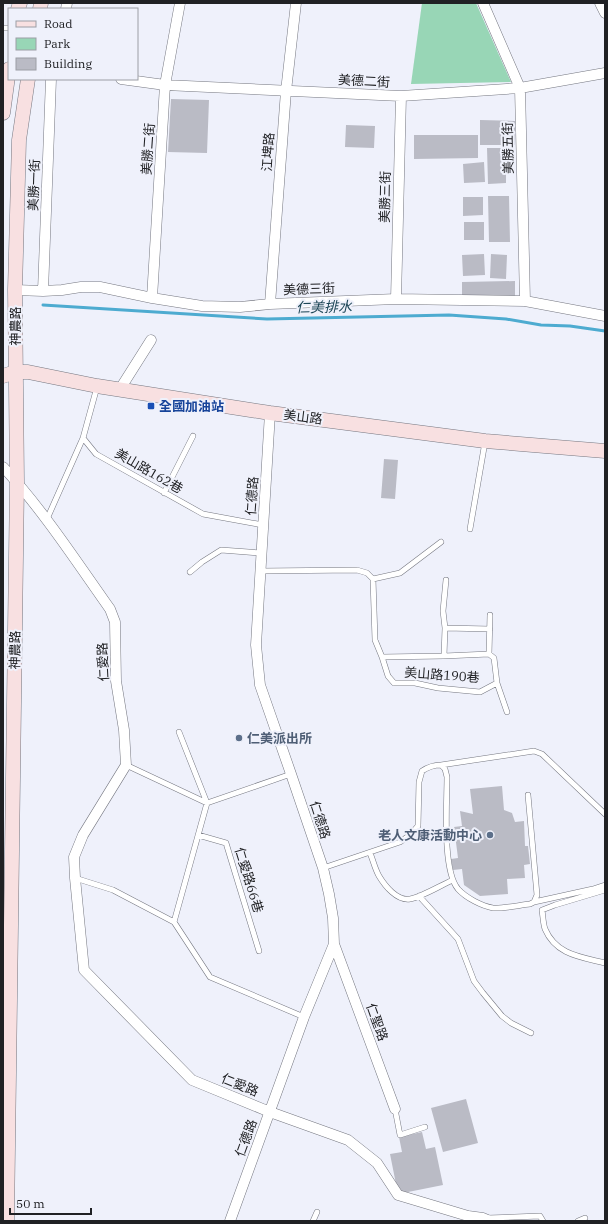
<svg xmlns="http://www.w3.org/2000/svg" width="608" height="1224" viewBox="0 0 608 1224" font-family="'IBM Plex Serif','Noto Sans TC',serif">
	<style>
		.green { fill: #98d6b6 }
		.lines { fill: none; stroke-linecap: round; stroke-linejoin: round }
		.stream { stroke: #4dabd0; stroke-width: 3 }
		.building { fill: #babbc5 }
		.lane-casing { stroke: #757780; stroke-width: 6 }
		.street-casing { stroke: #757780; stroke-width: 11 }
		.secondary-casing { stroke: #757780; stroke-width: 15 }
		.lane { stroke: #fff; stroke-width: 5 }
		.street { stroke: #fff; stroke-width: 10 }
		.secondary { stroke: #f8e0e1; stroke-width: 14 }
		.transit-dot { fill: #1a4fb4; stroke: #eff1fb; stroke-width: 1.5 }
		.service-dot { fill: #5c6f8a; stroke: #eff1fb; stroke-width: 1.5 }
		.labels { text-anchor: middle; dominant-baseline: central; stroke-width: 4; stroke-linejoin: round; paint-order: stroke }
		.street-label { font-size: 13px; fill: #202124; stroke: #eff1fb }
		.transit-label { font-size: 13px; font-weight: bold; fill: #164399; stroke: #eff1fb; text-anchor: start }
		.service-label { font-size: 13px; font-weight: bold; fill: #4e5e75; stroke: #eff1fb; text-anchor: start }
		.water-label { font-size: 14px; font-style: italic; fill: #1c4556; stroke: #eff1fb }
	</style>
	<rect width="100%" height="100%" fill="#eff1fb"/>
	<!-- green -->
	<path class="green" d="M422 3H476L511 82 411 84Z"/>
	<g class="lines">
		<!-- stream -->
		<path class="stream" d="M43 305 267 319 449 315 506 319 541 325 570 326 605 331"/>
	</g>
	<!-- building -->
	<path class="building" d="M171 99 209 100 207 153 168 152Z
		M480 120 515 121V145H480Z
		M346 125 375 126 374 148 345 147Z
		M414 135H478V158L414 159Z
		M487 148H506V183L488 184Z
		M484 162 485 182 464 183 463 164Z
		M488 196H509L510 242H489Z
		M463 197H483V215L463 216Z
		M464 222H484V240H464Z
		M484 254 485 275 463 276 462 255Z
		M491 254 507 255 506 279 490 278Z
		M515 281V296L462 297V282Z
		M384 459 398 460 395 499 381 498Z
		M502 786 504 810 512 813 515 822 524 821 525 846H528L530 864 524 865 525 878 507 879 508 894 480 896 464 885 462 869 453 870 451 859 458 858 454 827 462 826 460 811 473 814 470 789Z
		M466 1099 478 1143 443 1152 431 1108Z
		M422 1132 426 1149 435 1147 443 1185 398 1194 390 1154 402 1152 399 1137Z"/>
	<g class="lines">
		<!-- lane casing -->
		<g class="lane-casing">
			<path id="lane" d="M3 28H9
				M97 387 83 438 96 454 203 514 263 525
				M164 493 193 436
				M47 519 83 438
				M470 529 485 442
				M260 571 357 570 367 573 373 579 375 640 382 657 388 676 394 683H415L438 688 480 692 497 683
				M190 572 202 562 221 550 261 553
				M373 579 400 573 441 542
				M445 628 490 629
				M489 654 490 615
				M444 656 445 628 443 611 446 580
				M382 657 444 656 489 654 494 658 497 683 507 712
				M179 732 207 803 174 922 210 977 304 1017
				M126 765 207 803 291 774
				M441 765 534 751 542 754 605 814
				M198 835 226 843 259 951
				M370 853C373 860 375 869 379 876 385 886 397 901 410 899 422 897 441 885 453 880
				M323 868 400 842 410 835 418 826 419 782 422 771C428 767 434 765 441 765L445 769 447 777C447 803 442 870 458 889 466 898 482 906 493 908 502 909 520 905 530 904L534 902 537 895 528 795
				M75 878 113 890 174 922
				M605 890 555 905 542 910C543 916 543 923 545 929 556 955 581 957 605 963
				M419 896 458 939 474 981 483 993 502 1016 511 1023 531 1033
				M534 902 593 889 605 885
				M395 1109 400 1135 425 1127
				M488 1218 540 1216 543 1221
				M313 1221 317 1212
				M578 1221 585 1218"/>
		</g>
		<!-- street casing -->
		<g class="street-casing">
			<path id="street" d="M483 3 520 88 525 301
				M600 3 605 13
				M66 9 67 3
				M121 79 165 85 401 96 520 88 605 73
				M15 290 43 291 62 290 81 287H100L152 298 202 306 240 307 270 304 396 299 525 301 605 316
				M43 291 51 79
				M152 298 165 85 180 3
				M396 299 401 96
				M270 304 286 91 296 3
				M120 389 151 340
				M3 467C43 510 76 561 110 609L115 622 116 681 124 730 126 765 83 835 74 857 75 878 84 970 192 1080 270 1112 348 1140 377 1163 398 1195 468 1216 483 1218 490 1221
				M334 944 395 1109
				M230 1221 304 1017 334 944 333 918 329 894 323 868 291 774 260 685 256 645 270 413"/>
		</g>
		<!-- secondary casing -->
		<g class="secondary-casing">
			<path id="secondary" d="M18 9 20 3
				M40 9 41 3
				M3 113 9 69
				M3 376 15 372H28L97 386 270 413 485 441 605 451
				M7 1221 17 482 15 290 19 140 28 79"/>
		</g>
		<!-- lane -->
		<use href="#lane" class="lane"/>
		<!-- street -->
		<use href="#street" class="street"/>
		<!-- secondary -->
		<use href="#secondary" class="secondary"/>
	</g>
	<!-- markers -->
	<rect class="transit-dot" x="147" y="402" width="8" height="8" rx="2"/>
	<g class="service-dot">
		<circle cx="239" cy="738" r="4"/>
		<circle cx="490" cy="835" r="4"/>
	</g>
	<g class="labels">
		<!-- street labels -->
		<g class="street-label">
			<text transform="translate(364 81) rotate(3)">美德二街</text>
			<text transform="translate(508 148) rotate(-91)">美勝五街</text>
			<text transform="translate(148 149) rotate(-86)">美勝二街</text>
			<text transform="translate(268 152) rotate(-86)">江埤路</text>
			<text transform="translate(34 185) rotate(-88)">美勝一街</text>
			<text transform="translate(385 197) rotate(-89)">美勝三街</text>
			<text transform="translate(309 289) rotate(-2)">美德三街</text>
			<text transform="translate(15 326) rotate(-90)">神農路</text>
			<text transform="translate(303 417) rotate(7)">美山路</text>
			<text transform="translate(149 471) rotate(30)">美山路162巷</text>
			<text transform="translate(252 496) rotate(-86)">仁德路</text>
			<text transform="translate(15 650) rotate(-89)">神農路</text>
			<text transform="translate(103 662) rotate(-93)">仁愛路</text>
			<text transform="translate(442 675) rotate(4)">美山路190巷</text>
			<text transform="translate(320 820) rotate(72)">仁德路</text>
			<text transform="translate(249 880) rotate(73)">仁愛路66巷</text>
			<text transform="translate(377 1022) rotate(70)">仁聖路</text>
			<text transform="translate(240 1085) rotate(22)">仁愛路</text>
			<text transform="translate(246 1138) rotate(-70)">仁德路</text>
		</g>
		<!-- transit labels -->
		<g class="transit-label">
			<text x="159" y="406">全國加油站</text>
		</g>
		<!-- service labels -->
		<g class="service-label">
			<text x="247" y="738">仁美派出所</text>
			<text x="482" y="835" text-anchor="end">老人文康活動中心</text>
		</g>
		<!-- water labels -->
		<g class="water-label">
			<text transform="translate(324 307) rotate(-1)">仁美排水</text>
		</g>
	</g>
	<!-- border -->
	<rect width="608" height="1224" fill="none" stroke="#202124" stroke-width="8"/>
	<!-- legend -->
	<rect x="8" y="8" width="130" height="72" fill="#eff1fb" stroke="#9c9ea5"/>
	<rect x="16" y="21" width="20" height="6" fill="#f8e0e1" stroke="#9c9ea5"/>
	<text x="44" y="28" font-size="12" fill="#202124">Road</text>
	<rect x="16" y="38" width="20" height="12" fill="#98d6b6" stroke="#9c9ea5"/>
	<text x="44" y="48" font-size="12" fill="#202124">Park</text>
	<rect x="16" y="58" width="20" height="12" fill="#babbc5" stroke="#9c9ea5"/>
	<text x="44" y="68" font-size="12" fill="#202124">Building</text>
	<!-- scale -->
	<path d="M10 1208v6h81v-6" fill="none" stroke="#202124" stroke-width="2"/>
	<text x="16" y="1208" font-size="12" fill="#202124" stroke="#eff1fb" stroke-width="3" paint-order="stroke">50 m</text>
</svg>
